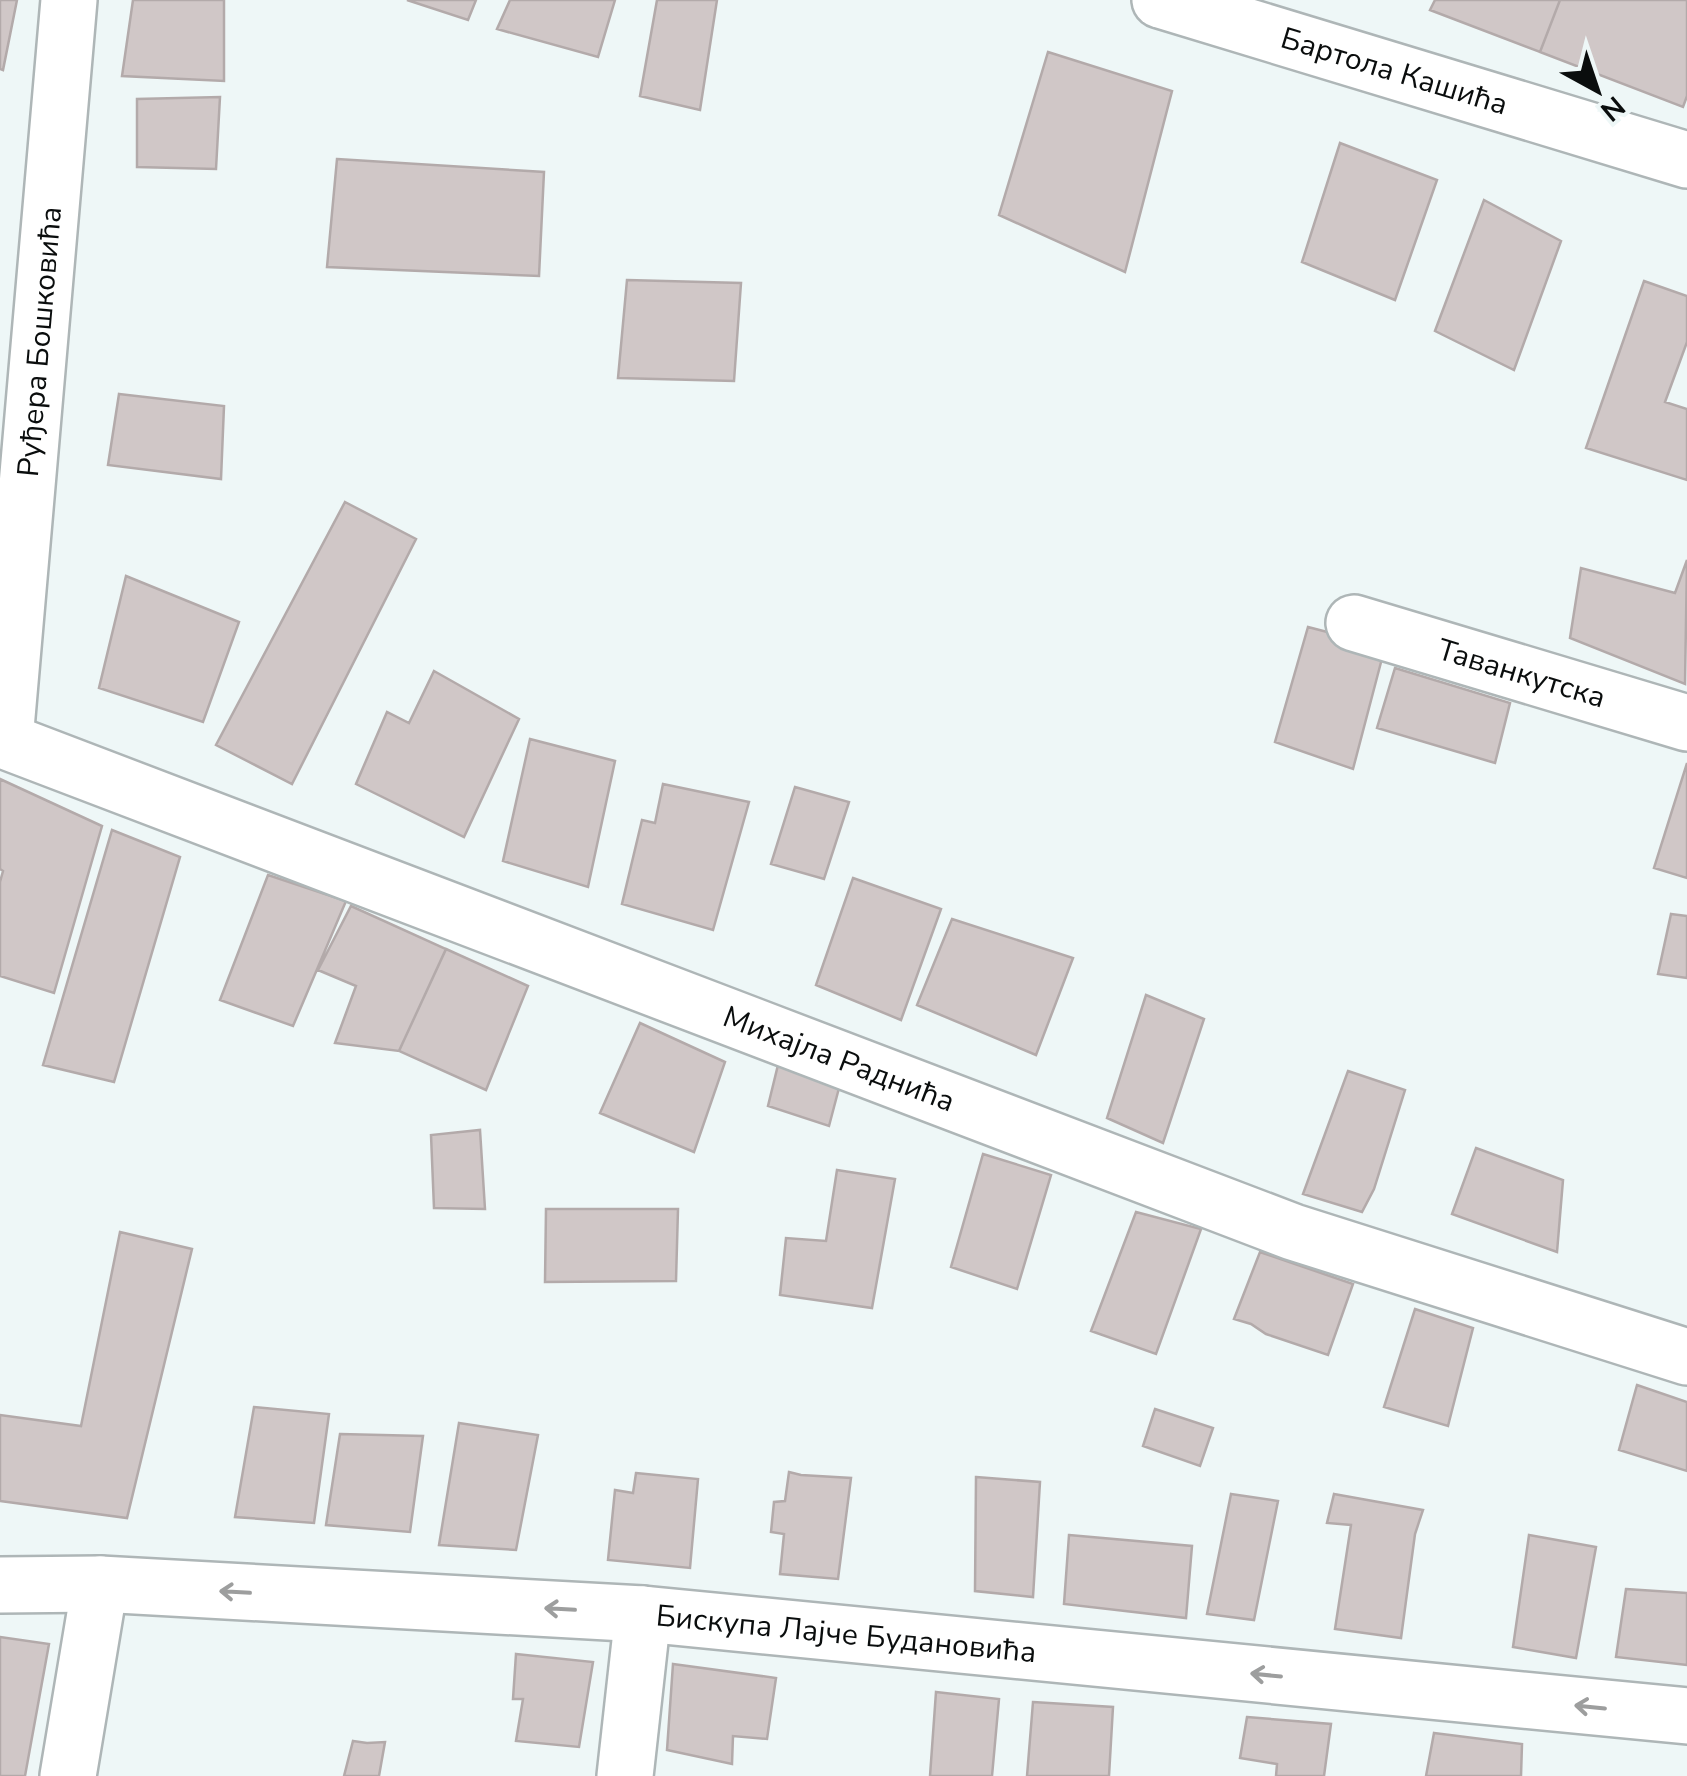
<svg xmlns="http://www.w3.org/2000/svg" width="1687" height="1776" viewBox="0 0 1687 1776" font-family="'Nunito Sans',sans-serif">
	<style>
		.building { fill: #d0c7c7; stroke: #b3aaaa; stroke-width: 2.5 }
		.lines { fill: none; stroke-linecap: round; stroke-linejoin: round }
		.street-casing { stroke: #aeb6b7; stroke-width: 60 }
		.street { stroke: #fff; stroke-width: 55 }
		.oneway { stroke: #9d9e9e }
		.labels { text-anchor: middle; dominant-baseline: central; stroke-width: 8; stroke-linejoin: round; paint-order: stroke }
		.street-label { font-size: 30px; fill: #0a0d0d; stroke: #eef7f7 }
	</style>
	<rect width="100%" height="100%" fill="#eef7f7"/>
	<!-- building -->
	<path class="building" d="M0 0H17L3 70 0 69Z
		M133 0H224V81L122 76Z
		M407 0H476L468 20Z
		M510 0H615L598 57 497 29Z
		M657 0H717L700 110 640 96Z
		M1435 0H1560L1540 52 1430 10Z
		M1560 0H1687V96L1683 107 1540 52Z
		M1048 52 1172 91 1125 272 999 215Z
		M220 97 216 169 137 167V99Z
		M1340 143 1437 180 1395 300 1302 262Z
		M337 159 544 172 539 276 327 267Z
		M1484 200 1561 241 1514 370 1435 331Z
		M627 280 741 283 734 381 618 378Z
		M1644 281 1687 296V342L1665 402 1687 409V480L1586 448Z
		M119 394 224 406 221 479 108 465Z
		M345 502 416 539 292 784 216 745Z
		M1687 560 1685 684 1570 638 1581 568 1675 593Z
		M126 576 239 622 203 722 99 688Z
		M1308 627 1385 647 1353 769 1275 742Z
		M1395 668 1510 703 1495 763 1377 728Z
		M434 671 519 719 464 837 356 784 387 712 409 723Z
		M530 739 615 761 588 887 503 861Z
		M1687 763V878L1654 868Z
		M0 779 102 826 54 993 0 976V882L3 871 0 869Z
		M663 784 749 802 713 930 622 904 642 820 655 823Z
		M795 787 849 802 824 879 771 864Z
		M112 830 180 857 114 1082 43 1065Z
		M268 875 346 901 293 1026 220 1000Z
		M853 878 941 909 901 1020 816 985Z
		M351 906 446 949 399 1051 335 1043 356 986 318 970Z
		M1671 914 1687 916V978L1658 974Z
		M952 919 1073 958 1036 1055 917 1005Z
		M446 949 528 986 486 1090 399 1051Z
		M1146 995 1204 1019 1163 1143 1107 1118Z
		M640 1023 725 1062 694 1152 600 1113Z
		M778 1065 839 1088 829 1126 768 1106Z
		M1348 1071 1405 1090 1374 1189 1362 1212 1303 1194Z
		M480 1130 485 1209 434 1208 431 1135Z
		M1476 1148 1563 1180 1557 1252 1452 1214Z
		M983 1154 1051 1175 1017 1289 951 1267Z
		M837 1170 895 1179 872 1308 780 1295 786 1238 826 1241Z
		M546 1209H678L676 1281 545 1282Z
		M1136 1212 1201 1229 1156 1354 1091 1331Z
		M120 1232 192 1249 127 1518 0 1501V1415L81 1426Z
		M1260 1252 1353 1284 1328 1355 1266 1334 1251 1324 1234 1319Z
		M1415 1309 1473 1328 1448 1426 1384 1407Z
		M1637 1385 1687 1402V1471L1619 1450Z
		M254 1407 329 1414 314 1523 235 1517Z
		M1155 1409 1213 1428 1200 1466 1143 1446Z
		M459 1423 538 1435 516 1550 439 1545Z
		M340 1434 423 1436 410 1532 326 1525Z
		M789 1472 801 1475 851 1478 838 1579 780 1574 784 1534 771 1532 774 1502 785 1501Z
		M636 1473 698 1479 690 1568 608 1560 615 1490 633 1493Z
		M976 1477 1040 1482 1033 1597 975 1591Z
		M1231 1494 1278 1501 1254 1620 1207 1614Z
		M1334 1494 1423 1510 1415 1534 1401 1638 1335 1629 1351 1525 1327 1523Z
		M1069 1535 1192 1546 1186 1618 1064 1604Z
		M1529 1535 1596 1547 1576 1658 1513 1647Z
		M1626 1589 1687 1593V1665L1616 1657Z
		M0 1637 49 1644 25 1776H0Z
		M516 1654 593 1662 579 1747 516 1741 523 1699H513Z
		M673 1664 776 1678 767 1739 733 1736 732 1764 667 1750Z
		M936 1692 999 1699 992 1776H930Z
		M1033 1702 1113 1707 1109 1776H1027Z
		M1247 1717 1331 1724 1324 1776H1276L1277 1764 1240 1758Z
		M1434 1733 1522 1744 1521 1776H1426Z
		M353 1741 367 1743 385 1742 379 1776H344Z"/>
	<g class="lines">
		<!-- street casing -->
		<g class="street-casing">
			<g id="street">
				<path id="s1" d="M1160 0 1687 160"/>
				<path id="s2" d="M1354 623 1687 723"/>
				<path id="s3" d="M0 739 1293 1232 1687 1357"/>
				<path id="s4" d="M5 740 69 0"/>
				<path id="s5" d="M0 1585 100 1584 643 1614 1687 1716"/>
				<path d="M68 1776 100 1584"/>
				<path d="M625 1776 643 1614"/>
			</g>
		</g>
		<!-- street -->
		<use href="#street" class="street"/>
	</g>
	<!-- one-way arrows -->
	<defs><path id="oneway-shaft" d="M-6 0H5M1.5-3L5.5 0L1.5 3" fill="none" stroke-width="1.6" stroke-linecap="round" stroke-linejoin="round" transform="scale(2.5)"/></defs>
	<g class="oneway">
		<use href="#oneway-shaft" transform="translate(235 1592) rotate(-177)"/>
		<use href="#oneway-shaft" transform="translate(560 1609) rotate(-177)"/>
		<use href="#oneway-shaft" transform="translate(1266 1675) rotate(-174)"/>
		<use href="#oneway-shaft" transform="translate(1590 1707) rotate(-174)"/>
	</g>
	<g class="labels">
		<!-- street labels -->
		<g class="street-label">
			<text stroke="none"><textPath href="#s1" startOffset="245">Бартола Кашића</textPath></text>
			<text stroke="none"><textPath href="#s4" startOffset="400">Руђера Бошковића</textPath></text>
			<text stroke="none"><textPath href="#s2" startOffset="175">Таванкутска</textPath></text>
			<text stroke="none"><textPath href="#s3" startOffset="898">Михајла Раднића</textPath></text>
			<text stroke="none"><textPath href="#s5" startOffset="848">Бискупа Лајче Будановића</textPath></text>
		</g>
	</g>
	<!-- north arrow -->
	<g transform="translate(1597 90) rotate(140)" stroke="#eef7f7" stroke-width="8" paint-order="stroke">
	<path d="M0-8L18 38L0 25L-18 38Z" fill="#0a0d0d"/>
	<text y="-15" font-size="28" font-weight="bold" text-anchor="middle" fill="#0a0d0d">N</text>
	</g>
</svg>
